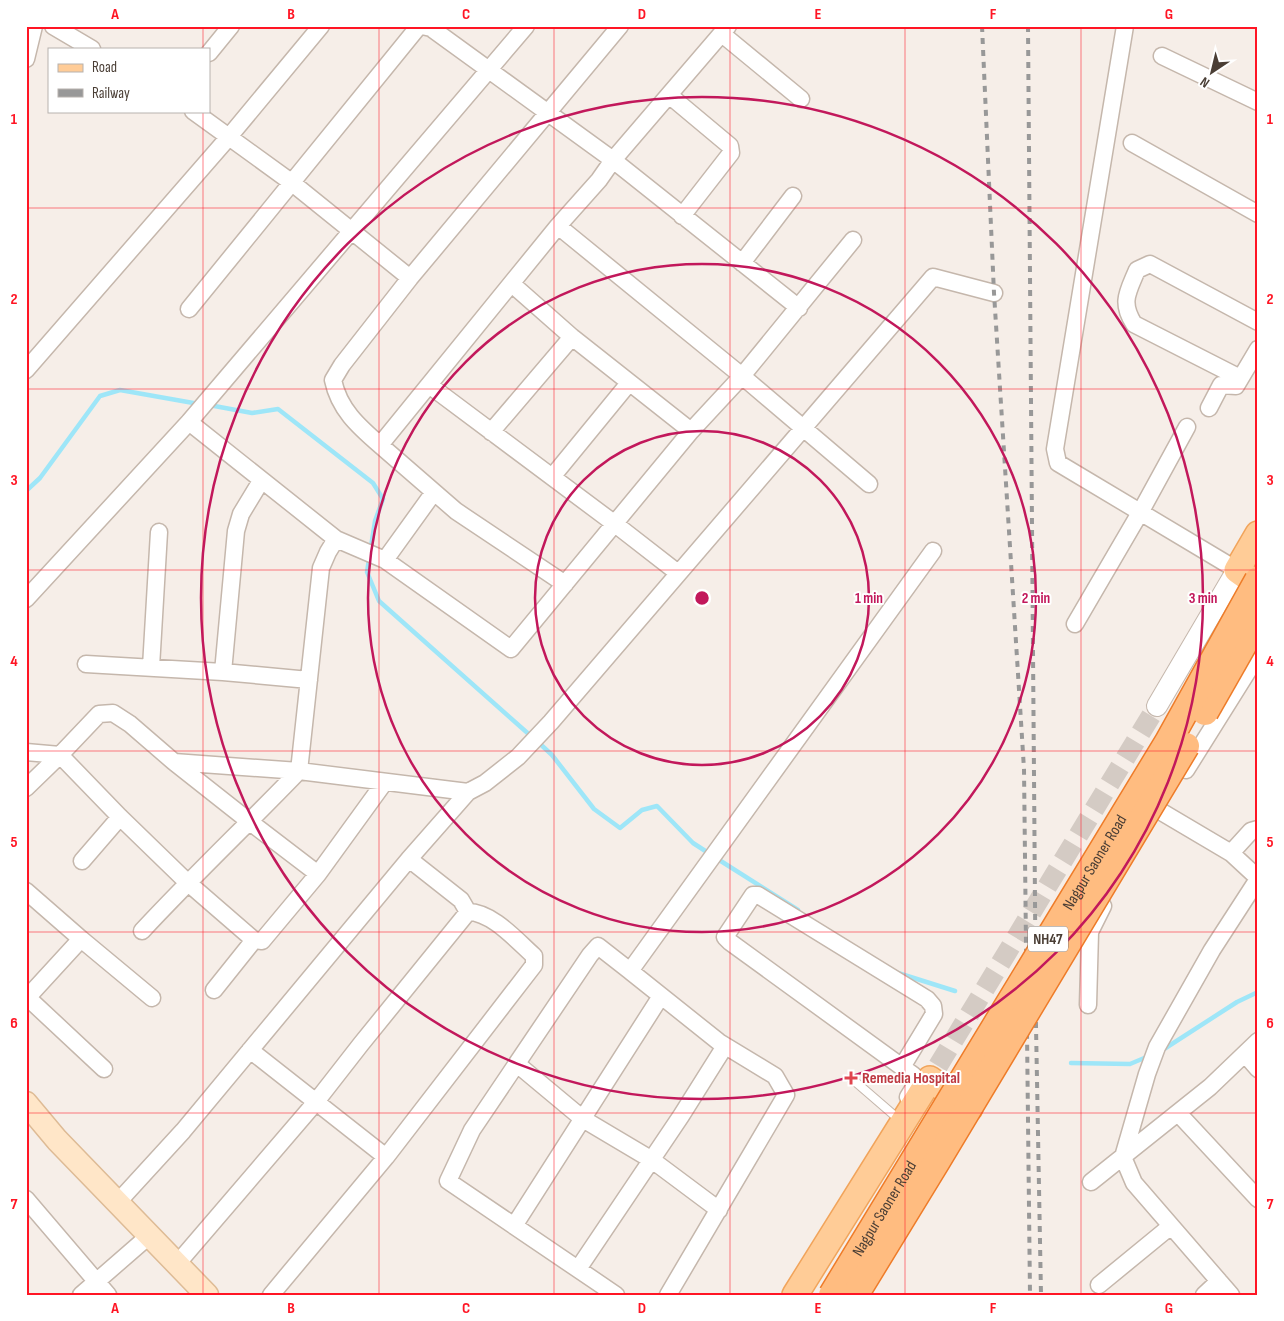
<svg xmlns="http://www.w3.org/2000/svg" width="1284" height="1321" viewBox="0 0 1284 1321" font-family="'Sofia Sans Condensed',sans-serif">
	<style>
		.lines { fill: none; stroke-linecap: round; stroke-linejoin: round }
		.stream { stroke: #9ee6f8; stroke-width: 4.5 }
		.tertiary-tunnel { stroke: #d4cbc4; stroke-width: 20; stroke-dasharray: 20 10; stroke-linecap: butt }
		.service-casing { stroke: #c5b7ac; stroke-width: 10 }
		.minor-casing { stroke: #c5b7ac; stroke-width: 19 }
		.tertiary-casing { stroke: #c5b7ac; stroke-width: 22 }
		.secondary-casing { stroke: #debb95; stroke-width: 25 }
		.primary-casing { stroke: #f1a45b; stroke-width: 28 }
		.service { stroke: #fff; stroke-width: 8 }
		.minor { stroke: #fff; stroke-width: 16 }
		.tertiary { stroke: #fff; stroke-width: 20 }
		.secondary { stroke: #ffe6c8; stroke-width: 22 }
		.primary { stroke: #ffcc97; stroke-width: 25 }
		.rail { stroke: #989898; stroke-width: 4; stroke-dasharray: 6 6; stroke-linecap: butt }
		.trunk-bridge-casing { stroke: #ee7c29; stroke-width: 29; stroke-linecap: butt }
		.trunk-bridge { stroke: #ffbc80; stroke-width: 26 }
		.grid { fill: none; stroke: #ff1524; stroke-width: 1; stroke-opacity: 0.55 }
		.ring { fill: none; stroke: #c2185b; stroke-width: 2.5 }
		.health-dot { fill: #e0444e; stroke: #fff; stroke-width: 2 }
		.labels { text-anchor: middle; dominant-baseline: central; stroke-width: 4; stroke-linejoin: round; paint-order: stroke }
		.shield { fill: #fff; stroke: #807872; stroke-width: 1 }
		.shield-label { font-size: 15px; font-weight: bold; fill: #4a3e35 }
		.street-label { font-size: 16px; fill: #4a3e35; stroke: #fff }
		.health-label { font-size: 16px; font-weight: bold; fill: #be3a42; stroke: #fff; text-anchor: start }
		.centre { fill: #c2185b; stroke: #fff; stroke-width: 2.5 }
		.ring-label { font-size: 15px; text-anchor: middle; font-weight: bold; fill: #c2185b; stroke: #fff; stroke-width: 4; stroke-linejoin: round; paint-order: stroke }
		.neatline { fill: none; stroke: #ff1524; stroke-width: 2 }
		.grid-label { font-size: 16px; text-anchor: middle; font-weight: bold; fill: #ff1524 }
	</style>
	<rect width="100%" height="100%" fill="#f6eee8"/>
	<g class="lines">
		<!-- stream -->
		<path class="stream" d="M209 405 252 413 278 409 373 483 383 499 375 521 367 572 379 601 532 737
			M26 491 40 478 100 396 120 390 199 404
			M538 742 552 755 594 809 620 828 642 810 657 806 693 843 710 854
			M716 858 798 910
			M898 973 955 991
			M1161 1051 1237 1002 1258 992
			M1071 1063 1130 1064 1149 1056"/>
		<!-- tertiary-tunnel -->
		<path class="tertiary-tunnel" d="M938 1066 1157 706"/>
		<!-- service casing -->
		<g class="service-casing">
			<path id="service" d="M851 1078 895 1116"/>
		</g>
		<!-- minor casing -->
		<g class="minor-casing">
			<path id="minor" d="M53 26 92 49
				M422 26 431 28 613 160 799 308
				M620 26 410 278 342 365 333 380C339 409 358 426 380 445L558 226 599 180 613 160 728 26
				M1125 26 1055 449 1058 463 1237 570
				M722 34 801 99
				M209 53 231 26
				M1162 56 1258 102
				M26 59 34 26
				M669 95 730 146 731 153 682 216
				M193 111 291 182 410 278
				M1132 143 1258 214
				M558 226 742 376 869 484
				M742 263 793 196
				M512 284 572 337 691 431
				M189 309 419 26
				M26 370 228 138 321 26
				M1240 378 1134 324C1120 302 1128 292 1137 270L1150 264 1258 322
				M429 385 615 524 678 573
				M1209 408 1221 385 1236 386 1258 349
				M189 422 336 539 385 560 511 649 691 431 742 376 853 240
				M491 432 572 337
				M380 445 456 511 565 584
				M552 477 629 383
				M336 539 328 552 321 568 299 771 468 792
				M385 560 434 492
				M26 599 189 422 526 26
				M1075 624 1141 511 1187 427
				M86 664 223 672 309 680
				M151 667 159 532
				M223 672 236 531 241 514 261 481
				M26 752 60 755
				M174 762 250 822 318 874
				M1186 770 1258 655
				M26 788 60 755
				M1160 811 1231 853 1258 878
				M1231 853 1251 831 1258 829
				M82 861 120 817
				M26 891 81 939 26 999
				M142 931C193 876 247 825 299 771L174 762 130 724 113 713 99 714 60 755 120 817 187 882 254 940 262 941 318 874 384 783
				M81 939 152 998
				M630 971 719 1042 775 1076 786 1095 668 1295
				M214 990 254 940
				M28 998 104 1069
				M1088 1005 1090 932 1103 906
				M250 1050 386 1157
				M1245 1054 1258 1069
				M517 1064 583 1119 652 1160 719 1210
				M902 1067 934 1014 933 1006 927 999 758 895H753L725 937 730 942 913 1075 916 1078 913 1089 908 1097
				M1178 1113 1258 1199
				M1091 1182 1210 1087 1258 1041
				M26 1199 108 1295
				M118 1202 183 1131 409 859 468 792 485 783 518 757 551 722 933 277 994 293
				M514 1226 661 996
				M177 1264 315 1103 361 1044 468 912 461 900 409 859
				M578 1269 681 1116 725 1046
				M1099 1285 1171 1226
				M81 1295 150 1235
				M271 1295 386 1157 534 965V956C516 940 492 912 468 912
				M616 1295 448 1181 472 1130 590 955 598 946 630 971 933 551
				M1204 1295 1219 1281
				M1231 1295 1134 1183 1123 1157 1147 1074 1157 1047 1212 950 1258 879"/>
		</g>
		<!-- tertiary casing -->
		<g class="tertiary-casing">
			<path id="tertiary" d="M1157 706 1237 570"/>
		</g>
		<!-- secondary casing -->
		<g class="secondary-casing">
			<path id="secondary" d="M26 1103 57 1140 207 1295"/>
		</g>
		<!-- primary casing -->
		<g class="primary-casing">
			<path id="primary" d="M1258 534 1237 570 1258 585
				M795 1295 930 1079 970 1108"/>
		</g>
		<!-- service -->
		<use href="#service" class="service"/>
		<!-- minor -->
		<use href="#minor" class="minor"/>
		<!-- tertiary -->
		<use href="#tertiary" class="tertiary"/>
		<!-- secondary -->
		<use href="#secondary" class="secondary"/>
		<!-- primary -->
		<use href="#primary" class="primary"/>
		<!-- rail -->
		<path class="rail" d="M982 26 994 293 1024 769 1030 1295
			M1028 26 1036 1026 1041 1295"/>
		<!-- trunk-bridge casing -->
		<g class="trunk-bridge-casing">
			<g id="trunk-bridge">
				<path d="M1205 712 1258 619"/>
				<path id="s1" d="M832 1295 1168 742 1258 580"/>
				<path d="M855 1295 937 1161 1186 746"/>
			</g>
		</g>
		<!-- trunk-bridge -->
		<use href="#trunk-bridge" class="trunk-bridge"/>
	</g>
	<!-- grid -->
	<path class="grid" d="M203 26V49M379 26V1295M554 26V1295M730 26V1295M905 26V1295M1081 26V1295M203 111V1295M26 208H1258M26 389H1258M26 570H1258M26 751H1258M26 932H1258M26 1113H1258"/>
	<!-- distance rings -->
	<g class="ring">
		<circle cx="702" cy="598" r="167"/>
		<circle cx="702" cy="598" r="334"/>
		<circle cx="702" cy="598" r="501"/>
	</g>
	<!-- markers -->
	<path class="health-dot" d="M848.5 1070.5h5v5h5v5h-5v5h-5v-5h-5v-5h5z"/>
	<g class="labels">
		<!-- shield labels -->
		<rect class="shield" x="1028" y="926.5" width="40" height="25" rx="4"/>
		<g class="shield-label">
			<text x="1048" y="939">NH47</text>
		</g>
		<!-- street labels -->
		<g class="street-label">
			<text stroke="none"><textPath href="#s1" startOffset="506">Nagpur Saoner Road</textPath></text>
			<text stroke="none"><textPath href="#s1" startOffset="101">Nagpur Saoner Road</textPath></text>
		</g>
		<!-- health labels -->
		<g class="health-label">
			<text x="862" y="1078">Remedia Hospital</text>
		</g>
	</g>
	<circle cx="702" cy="598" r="8" class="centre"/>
	<g class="ring-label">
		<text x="869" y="603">1 min</text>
		<text x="1036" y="603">2 min</text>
		<text x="1203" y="603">3 min</text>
	</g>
	<!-- border -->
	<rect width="1284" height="1321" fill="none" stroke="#ffffff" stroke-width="55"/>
	<!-- legend -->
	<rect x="48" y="48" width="162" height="65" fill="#ffffff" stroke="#b7b2ae"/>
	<rect x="58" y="64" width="25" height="8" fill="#ffcc97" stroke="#b7b2ae"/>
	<text x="92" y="72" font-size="15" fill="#4a3e35">Road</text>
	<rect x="58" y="89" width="25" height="8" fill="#989898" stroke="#b7b2ae"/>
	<text x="92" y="98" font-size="15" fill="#4a3e35">Railway</text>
	<!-- north arrow -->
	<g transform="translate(1212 72) rotate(215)" stroke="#ffffff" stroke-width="4" paint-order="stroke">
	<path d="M0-4L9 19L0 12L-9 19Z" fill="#4a3e35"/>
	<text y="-8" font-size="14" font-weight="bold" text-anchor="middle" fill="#4a3e35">N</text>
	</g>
	<rect x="28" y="28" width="1228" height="1266" class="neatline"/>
	<g class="grid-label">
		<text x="115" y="19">A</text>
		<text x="291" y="19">B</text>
		<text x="466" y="19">C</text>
		<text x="642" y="19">D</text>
		<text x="818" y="19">E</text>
		<text x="993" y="19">F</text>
		<text x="1169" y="19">G</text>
		<text x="14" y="124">1</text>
		<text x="1270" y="124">1</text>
		<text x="14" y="304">2</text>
		<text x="1270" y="304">2</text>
		<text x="14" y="485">3</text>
		<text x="1270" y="485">3</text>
		<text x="14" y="666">4</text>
		<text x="1270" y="666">4</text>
		<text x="14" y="847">5</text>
		<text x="1270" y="847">5</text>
		<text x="14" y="1028">6</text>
		<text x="1270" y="1028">6</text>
		<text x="14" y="1209">7</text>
		<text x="1270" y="1209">7</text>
		<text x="115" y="1313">A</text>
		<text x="291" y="1313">B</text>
		<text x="466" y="1313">C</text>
		<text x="642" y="1313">D</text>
		<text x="818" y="1313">E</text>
		<text x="993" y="1313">F</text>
		<text x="1169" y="1313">G</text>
	</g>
</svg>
